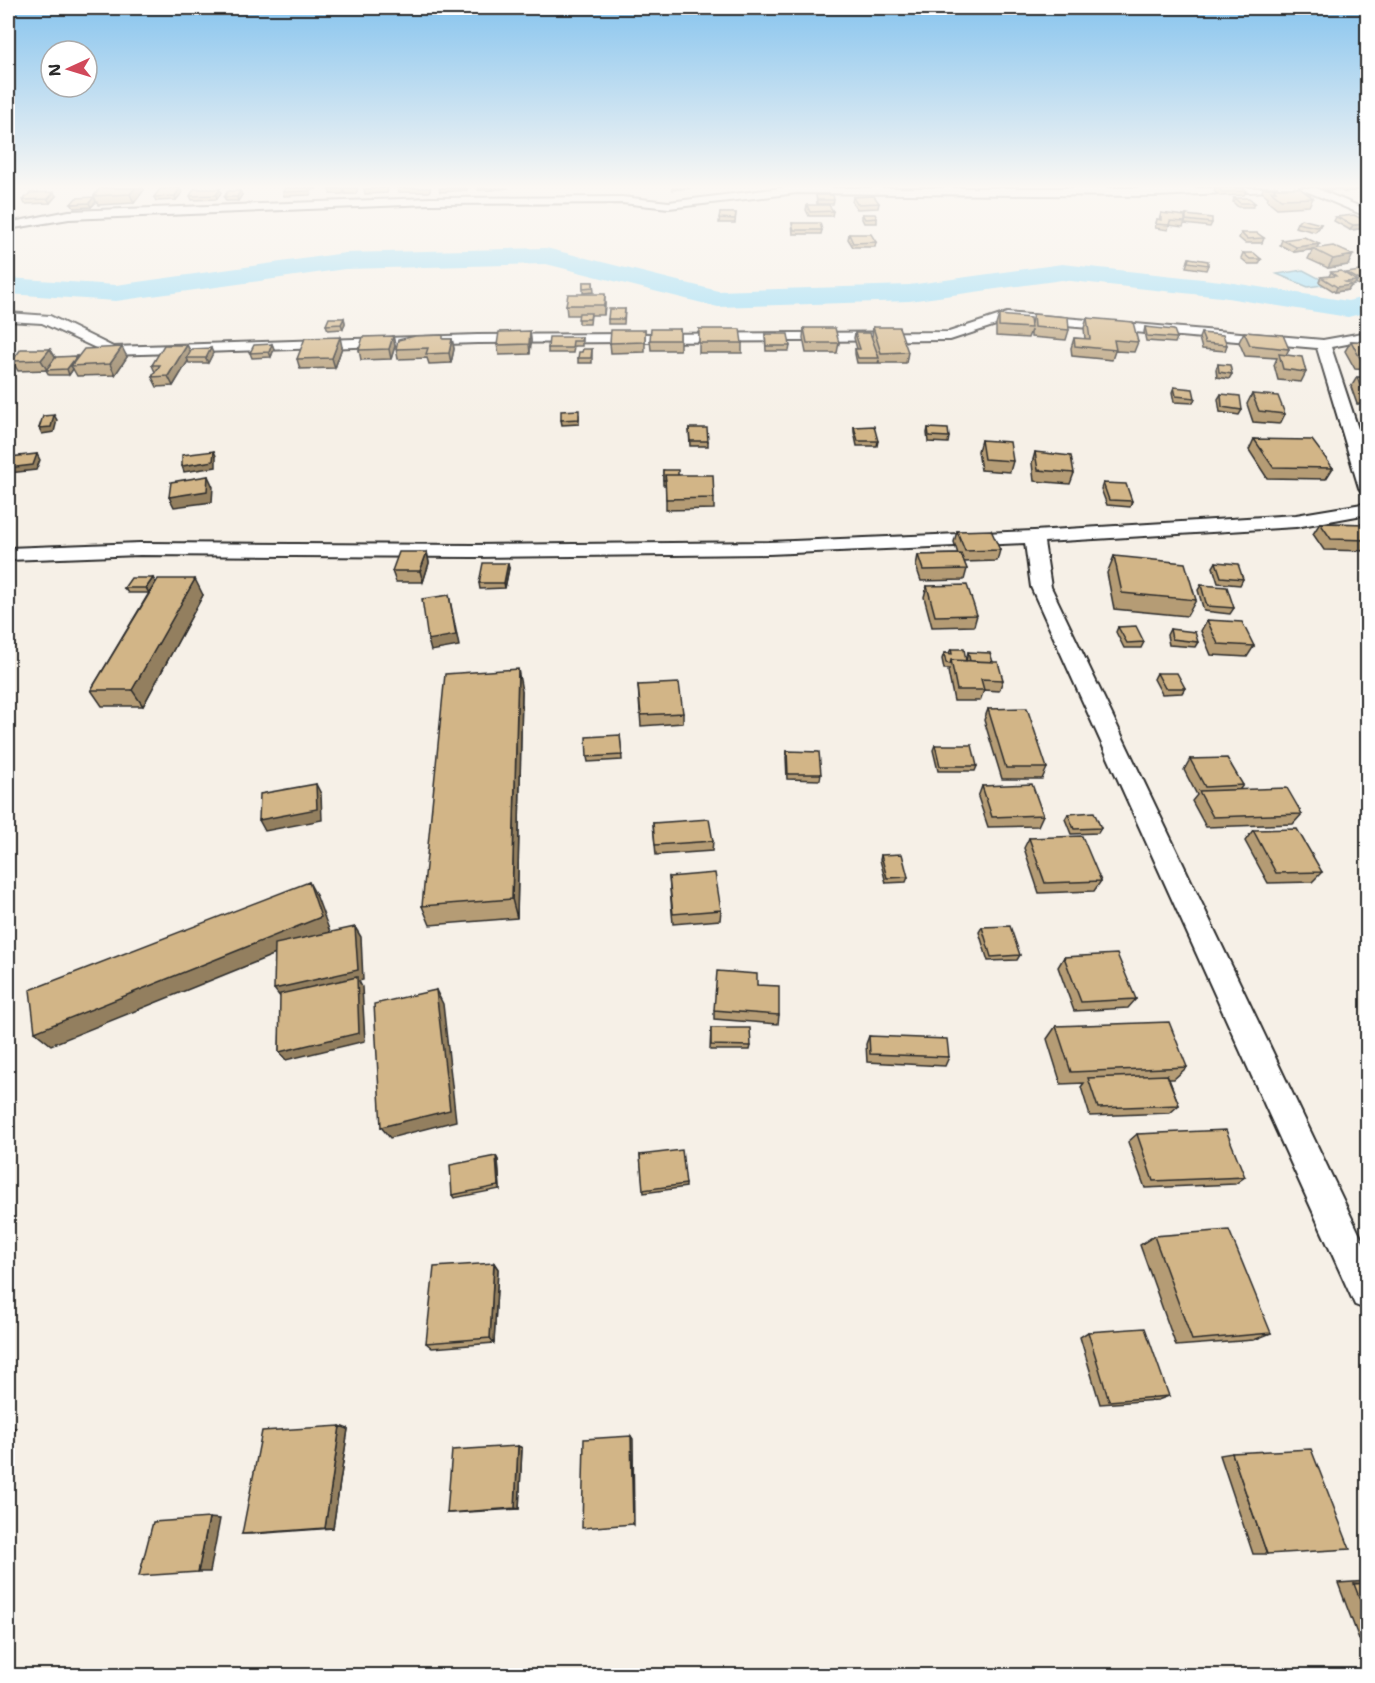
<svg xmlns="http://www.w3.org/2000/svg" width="1375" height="1683" viewBox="0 0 1375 1683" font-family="'Shantell Sans',sans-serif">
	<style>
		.water { fill: #95dbf7; stroke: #6b95a5; stroke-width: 1.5 }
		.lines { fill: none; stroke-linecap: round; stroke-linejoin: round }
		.river { fill: #95dbf7; fill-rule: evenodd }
		.minor-casing { stroke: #2b2b2b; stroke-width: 4 }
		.minor { fill: #fff; fill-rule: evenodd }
		.wall { fill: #b59c74; stroke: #2b2b2b; stroke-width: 1.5 }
		.shaded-wall { fill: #937f5e; stroke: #2b2b2b; stroke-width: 1.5 }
		.building { fill: #d2b587; stroke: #2b2b2b; stroke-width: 1.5 }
	</style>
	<rect width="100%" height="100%" fill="#f6f0e7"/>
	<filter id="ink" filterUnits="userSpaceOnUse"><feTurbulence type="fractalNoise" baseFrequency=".0167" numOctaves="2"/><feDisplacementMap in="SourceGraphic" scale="12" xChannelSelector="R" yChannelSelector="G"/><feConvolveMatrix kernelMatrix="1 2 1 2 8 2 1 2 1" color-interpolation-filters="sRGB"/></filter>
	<g filter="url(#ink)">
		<!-- water -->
		<path class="water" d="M1303 270 1330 284 1308 287 1277 274Z"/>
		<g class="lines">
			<!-- river -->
			<path class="river" d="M546 248 718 291 909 285 1062 264 1221 281 1348 301 1368 296V312L1348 317 1221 297 1062 280 909 301 718 307 546 264 345 269 116 301 8 294V278L116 285 345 253Z"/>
			<!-- minor casing -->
			<g class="minor-casing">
				<path id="minor" d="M781 188H1277L1272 191 1154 196 797 193 669 208 622 203 430 204 69 219 8 229V223L69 211 430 198 622 197 669 202Z
					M1299 188H1315L1368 210V217Z
					M8 313 50 316 113 347 477 335 949 332 1007 313 1323 340 1368 332V340L1331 347 1368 459V493L1362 492 1359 488 1317 348 1008 321 950 340 477 343 111 355 42 323 8 321Z
					M1368 503V514L1296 527 1044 542 1051 587 1368 1252V1310L1355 1305 1031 587 1025 543 769 554 474 557 140 555 8 560V548L140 543 474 545 769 542 1034 531 1296 515Z"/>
			</g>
			<!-- minor -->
			<use href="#minor" class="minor"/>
		</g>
		<!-- wall -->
		<path class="wall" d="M100 188H143L144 190 134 203 98 205 94 196Z
			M285 188H317V189L312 190 310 195 284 196 283 192Z
			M330 188H358L356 194H345L344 190 343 194H330Z
			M388 188 387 193 365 194 364 189Z
			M397 188H431L429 192H398Z
			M439 188H467V190L440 192Z
			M478 188H492V190H478Z
			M493 188H509L493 190Z
			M1215 188H1243L1246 191 1244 195 1220 196 1214 191Z
			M1263 188H1299L1313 198 1309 206 1277 208 1267 200 1268 197 1262 192Z
			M1322 188H1358L1357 190 1344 192 1338 189 1328 191Z
			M1364 189H1368V201L1360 198Z
			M240 191 242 195 238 201H226L224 197Z
			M182 193 176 200 156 201 154 197Z
			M221 193 217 199 192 200 190 196Z
			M816 195 834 200 833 204H817Z
			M56 196 50 203 25 204 23 200Z
			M853 197 879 203 878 208 857 209 852 202Z
			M1234 198 1255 203 1253 207H1238L1233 202Z
			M96 202 91 207 74 208 71 204Z
			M807 205 833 211 832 216H809L806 210Z
			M720 213H736L735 223H719Z
			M1161 213 1185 222 1183 227 1169 225 1168 230 1155 228 1157 219 1159 220Z
			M862 214 877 218V223H864L862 219Z
			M1186 215 1212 223 1210 227 1185 224Z
			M1336 217 1368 222V228L1350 230 1334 221Z
			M792 223 822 230 821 234H793Z
			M1297 223 1321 224 1319 228 1315 232 1295 227Z
			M1241 233 1264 238 1262 243H1245L1239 238Z
			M849 234 876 242 875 247H853L848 239Z
			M1282 240 1319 244 1316 249 1294 252 1280 245Z
			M1313 249 1348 265 1328 268 1308 259Z
			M1243 253 1261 259 1259 264H1248L1241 258Z
			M1189 258 1208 265 1206 270 1186 267Z
			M1331 272 1346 275 1347 273 1368 276 1361 286 1355 283 1354 285 1351 286 1348 290 1335 292 1319 282 1321 277 1329 276Z
			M583 282H593L594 292 583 293Z
			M605 304 604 315H591L590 324H579V315H567L566 305Z
			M625 309 624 324H608V319Z
			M1033 314 1069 330 1066 340 1031 337V330L1028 338 996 336V325L999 315 1031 323Z
			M344 318 345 323 343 329 328 330 326 325Z
			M1087 318 1138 342 1134 352 1115 351 1112 360 1072 356 1071 348 1074 338 1085 339 1084 328Z
			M873 327 908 352 906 363H879V360L878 363H857L855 354V349H857L854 338 855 333 872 336Z
			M1145 327 1177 338 1175 343 1146 341 1144 332Z
			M804 328 839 343 837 353H806L803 338Z
			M680 329V350H651L650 340Z
			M699 329 742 343V353H699Z
			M645 330V352L611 353 610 343Z
			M530 331 531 341 530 354 499 355 497 345Z
			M1244 332 1289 349 1286 355 1306 372 1301 382 1278 380 1274 365 1277 358 1245 356 1239 342Z
			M1201 333 1227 345 1225 351 1202 349 1199 338Z
			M765 334 790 346 789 351H766Z
			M393 336 395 346 391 359 361 360 359 350Z
			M582 337V346H574L573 353H548V348Z
			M444 339H452L454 349 451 363 429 364 427 358 398 359 396 349Z
			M1351 341 1368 342V370L1355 369 1345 351Z
			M272 344 274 349 271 357 252 358 250 353Z
			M187 345 191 352 213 353 208 363H189L188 361 173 386 157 387 152 377 155 372 152 365Z
			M342 347 335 368 300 369 297 359Z
			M50 349 56 358 77 356V358L127 357 115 375 77 376 73 369 69 375H49L46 370 18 371 12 361Z
			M592 349V363H578V358L582 352Z
			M1218 364 1232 374 1229 379 1217 377 1216 369Z
			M1357 377 1368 378V405L1357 404 1351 387Z
			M1174 387 1195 398 1193 403 1174 402 1172 392Z
			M1221 394 1242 410 1239 415 1220 412 1218 399Z
			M1252 394 1285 414 1280 424 1253 422 1247 404Z
			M579 415V424L562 425 561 420Z
			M854 427 878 441 877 446H857L854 432Z
			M689 428 708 441V446H690Z
			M928 428 949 437 948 443 928 442 927 433Z
			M1254 439 1333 468 1326 479 1267 478 1249 450Z
			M981 440 1013 461 1010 472 981 470 978 451Z
			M1035 452 1074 473 1070 484 1034 481 1032 463Z
			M663 470 678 475 714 498V509L666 510V485H663Z
			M1103 483 1132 501 1130 507 1107 505 1101 489Z
			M1320 523 1368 524V551L1324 550 1313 534Z
			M957 531 1000 550 997 561 964 562 967 569 964 580 921 581 916 566 918 555 958 554 954 542Z
			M427 552 429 563 423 582H396L392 571Z
			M1114 556 1196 600 1187 616 1114 609 1107 573Z
			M1216 562 1243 579 1240 585 1218 583 1213 567Z
			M509 568 505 588 480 589 479 583Z
			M153 578 155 583 203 595 143 706H102L91 690 149 593H128L124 588Z
			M1201 585 1234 608 1230 614 1204 611 1198 590Z
			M927 586 977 615 974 626 932 627 924 597Z
			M1207 620 1254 646 1247 657 1211 655 1201 631Z
			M1118 627 1144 642 1141 648H1124L1116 632Z
			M1170 629 1198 642 1195 647 1169 645 1167 635Z
			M951 649 966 661 968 652 993 662 1003 680 999 691 984 690 980 701H954L948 671 949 669H944L942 659 944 653H949Z
			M1157 673 1185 688 1182 693 1162 694 1154 679Z
			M638 685 683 713V723L641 726Z
			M522 691 517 918 430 925 422 906Z
			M988 709 1047 768 1042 779H1002L984 720Z
			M620 735 622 760 588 762 587 757Z
			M935 745 977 766 975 771H938L933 750Z
			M787 751 821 774 820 780 787 779 786 757Z
			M1190 759 1243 785 1240 789 1302 814 1293 824 1206 827 1192 801 1197 795 1184 770Z
			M982 786 1043 815 1038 826 988 827 978 797Z
			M1068 814 1101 828 1098 833 1071 834 1065 819Z
			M653 823 713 841 712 851 656 855Z
			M1253 830 1322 872 1312 882 1268 883 1245 841Z
			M1029 838 1101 881 1094 891 1039 893 1024 848Z
			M881 855 908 877 906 882 886 883 880 860Z
			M669 877 721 910 720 920 673 924Z
			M982 927 1020 955 1017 960 988 961 979 932Z
			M1064 957 1136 999 1128 1008 1074 1011 1058 967Z
			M757 985 779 1015 778 1024 714 1019V1010Z
			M1056 1026 1187 1067 1174 1079H1169L1179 1105 1170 1113 1090 1116 1081 1087 1084 1083 1061 1084 1047 1039Z
			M711 1028 751 1046 750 1050H710Z
			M869 1036 949 1057 945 1066 867 1062 866 1044Z
			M1137 1134 1245 1177 1235 1184 1145 1188 1128 1142Z
			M640 1155 686 1184V1187L644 1193Z
			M496 1156 498 1160 500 1189 454 1198 452 1195Z
			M1154 1236 1271 1333 1254 1340 1176 1346 1140 1245Z
			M494 1263 498 1269 494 1343 432 1348 426 1343Z
			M1088 1332 1169 1396 1158 1400 1100 1404 1080 1337Z
			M348 1429 333 1528 252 1534H242Z
			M518 1446 522 1448 519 1509 452 1513H447Z
			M1232 1453 1267 1554H1253L1220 1455Z
			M1368 1581V1663L1338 1583Z"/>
		<!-- shaded-wall -->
		<path class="shaded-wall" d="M135 188H143L144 190 134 203 130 194Z
			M180 188 182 193 176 200 175 196Z
			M672 188H690L672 190Z
			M1346 188H1358L1357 190 1344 192Z
			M220 189 221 193 217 199 216 195Z
			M240 191 242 195 238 201 237 197Z
			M54 192 56 196 50 203 48 199Z
			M94 197 96 202 91 207 89 203Z
			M1368 224V228L1350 230 1353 225Z
			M1319 244 1316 249 1294 252 1296 247Z
			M1353 255 1348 265 1328 268 1333 259Z
			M1357 281 1354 285 1351 286 1348 290 1335 292 1337 287 1345 282Z
			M1368 281V286H1361L1363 282Z
			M605 294V304L604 315V305Z
			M344 318 345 323 343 329 341 324Z
			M530 331 531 341 530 354 529 344Z
			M393 336 395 346 391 359 389 349Z
			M340 337 342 347 335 368 332 358Z
			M452 339 454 349 451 363 449 353Z
			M272 344 274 349 271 357 269 352Z
			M187 345 192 355 187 358 188 361 173 386 168 376Z
			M122 347 127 357 115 375 110 364Z
			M211 348 213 353 208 363 206 358Z
			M50 349 56 359 47 370 41 360Z
			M77 356 79 361 71 366 73 369 69 375 67 369Z
			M54 415 57 420 54 432 42 434 39 428Z
			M214 451 216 456V467L184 472 182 466Z
			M37 454 40 460 36 470 9 473 8 471V468Z
			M208 476 213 487 212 502 174 507 169 497Z
			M427 552 429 563 423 582 420 571Z
			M508 563 509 568 505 588 504 583Z
			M153 578 156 583 149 593 146 588Z
			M195 579 203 595 143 706 132 690Z
			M449 595 459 646 431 651 428 640Z
			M518 669 522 691 517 918 512 899Z
			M316 784 321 794 322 820 265 831 259 820Z
			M309 882 317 897 330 932 51 1045 35 1032Z
			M355 927 361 937 363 980 359 981 362 987 365 1041 286 1060 279 1052 281 998 274 989Z
			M436 990 443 1004 456 1121 390 1138 381 1127Z
			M496 1156 498 1160 500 1189 498 1186Z
			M494 1263 498 1269 494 1343 490 1338Z
			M8 1426 16 1428 8 1452Z
			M340 1426 348 1429 333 1528H325Z
			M631 1436 633 1439 634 1525 633 1524Z
			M518 1446 522 1448 519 1509 515 1508Z
			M209 1518 220 1519 210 1572H198Z"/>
		<!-- building -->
		<path class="building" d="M100 188H135L130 194 94 196Z
			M180 188 175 196 154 197 160 189Z
			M285 188H310L309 191 283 192Z
			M330 188H342V189L329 190Z
			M1218 188H1243L1246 191 1222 192Z
			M1273 188H1299L1313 198 1281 199 1271 191H1276Z
			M194 189H220L216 195 190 196Z
			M228 191H240L237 197H224Z
			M54 192 48 199 23 200 30 193Z
			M816 195H833L834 200H817Z
			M874 196 879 203 857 204 853 197Z
			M94 197 89 203 71 204 76 198Z
			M1234 198H1249L1255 203H1240Z
			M807 205H829L833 211 810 212Z
			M720 213H736L735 219 719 218Z
			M1161 213 1185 216V222L1170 221 1169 225 1156 224 1157 219 1161 220Z
			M862 214H875L877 218 865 219Z
			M1186 215 1212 218V223L1186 220Z
			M1354 215 1368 222V224L1353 225 1336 217Z
			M1301 219 1321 224 1317 227 1297 223Z
			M792 223H820L822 230H794Z
			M1241 233H1257L1264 238 1247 239Z
			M849 234H871L876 242 853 243Z
			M1304 237 1319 244 1296 247 1282 240Z
			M1333 246 1353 255 1333 259 1313 249Z
			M1243 253H1254L1261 259H1250Z
			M1189 258 1208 261V265L1188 262Z
			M1341 271 1357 281 1345 282 1351 285 1337 287 1321 277 1336 276 1331 272Z
			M1360 271 1368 276V281L1363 282 1347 273Z
			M583 282H593V287L583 288Z
			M568 294H605L604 305H566Z
			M609 309H625L624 319H608Z
			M579 313H591L590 319H578Z
			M1033 314 1068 317 1069 330 1034 327Z
			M999 315 1030 318 1031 328 999 326Z
			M329 318H344L341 324 326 325Z
			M1087 318 1133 322 1138 342 1114 340 1116 350 1075 346 1074 338 1090 339Z
			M873 327H899L908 352 881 353Z
			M1145 327 1174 330 1177 338 1147 336Z
			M804 328H835L839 343H807Z
			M651 329H680V340H650Z
			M699 329H740L742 343H699Z
			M611 330H645V342L610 343Z
			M530 331 529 344 497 345 499 332Z
			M1244 332 1283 335 1289 349 1250 345Z
			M855 333H870L879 358H858L855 349H860Z
			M1201 333 1223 335 1227 345 1205 343Z
			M765 334H788L790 346H766Z
			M443 335V339H452L449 353 426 354 428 348 396 349 398 340 415 336Z
			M393 336 389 349 359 350 363 337Z
			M340 337 332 358 297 359 305 338Z
			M549 337H582L581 341H573L572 348H548Z
			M1351 341 1368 342V359L1360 358Z
			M272 344 269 352 250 353 254 345Z
			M164 345H187L168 376 152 377 160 365H152Z
			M122 347 110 364 71 366 84 349Z
			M211 348 206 358H187L192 349Z
			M21 349H50L41 360 12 361Z
			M583 349H592L591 358H578L579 352H582Z
			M1279 354 1302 357 1306 372 1283 369Z
			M77 356 67 369 46 370 56 357Z
			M1218 364 1230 365 1232 374 1219 372Z
			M1357 377 1368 378V394L1363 393Z
			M1174 387 1193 389 1195 398 1176 396Z
			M1221 394 1240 396 1242 410 1222 407Z
			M1252 394 1278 396 1285 414 1259 411Z
			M579 410V419L561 420V411Z
			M54 415 51 427 39 428 43 416Z
			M874 426 878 441H858L854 427Z
			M689 428H707L708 441H690Z
			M928 428 948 429 949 437 929 436Z
			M1254 439 1312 440 1333 468 1273 467Z
			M981 440 1010 442 1013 461 984 459Z
			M214 451 213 461 182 466V455Z
			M1035 452 1071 456 1074 473 1038 470Z
			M37 454 33 465 8 468V463L10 457Z
			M663 470H678V475H665L666 480H663Z
			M665 475H713L714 498 666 499Z
			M208 476 207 491 169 497 171 482Z
			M1103 483 1126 484 1132 501 1109 500Z
			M1320 523 1368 524V540L1331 539Z
			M991 530 1000 550 965 551 957 531Z
			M399 552H427L420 571H392Z
			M961 554 967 569 923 570 918 555Z
			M1114 556 1185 563 1196 600 1122 593Z
			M1216 562 1238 564 1243 579 1221 577Z
			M483 563H508L504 583H479Z
			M131 578H153L146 588H124Z
			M158 579H195L132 690H91Z
			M967 585 977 615 935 616 927 586Z
			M1201 585 1227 587 1234 608 1207 606Z
			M449 595 456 635 428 640 422 599Z
			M1207 620 1242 622 1254 646 1218 644Z
			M1136 626 1144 642 1127 643 1118 627Z
			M1170 629 1195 632 1198 642 1172 639Z
			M951 649H964L966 661 951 660 950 664 946 663 944 653 952 654Z
			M968 652 990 653 993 662 970 661Z
			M951 660 998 662 1003 680 981 679 984 690H957Z
			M518 669 512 899 422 906 445 674Z
			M1157 673H1177L1185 688H1165Z
			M679 683 683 713 641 715 638 685Z
			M1027 708 1047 768H1006L988 709Z
			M620 735 622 755 587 757 586 737Z
			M935 745H972L977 766H940Z
			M787 751 819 752 821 774H788Z
			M1227 758 1243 785 1205 787 1190 759Z
			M316 784 317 809 259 820 260 794Z
			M1032 784 1043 815 992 817 982 786Z
			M1287 788 1302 814 1213 817 1199 791Z
			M1094 812 1101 828 1074 829 1068 814Z
			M709 819 713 841 655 845 653 823Z
			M1297 829 1322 872 1276 873 1253 830Z
			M1082 836 1101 881 1045 883 1029 838Z
			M902 854 908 877 887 878 881 855Z
			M715 873 721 910 673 914 669 877Z
			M309 882 321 917 35 1032 30 990Z
			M1010 926 1020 955 991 957 982 927Z
			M355 927 358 970 274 989 275 944Z
			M1117 954 1136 999 1081 1002 1064 957Z
			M717 971 757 974V985L779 986V1015L714 1010Z
			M357 977 359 1033 279 1052 280 994Z
			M436 990 450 1110 381 1127 374 1004Z
			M1169 1022 1187 1067 1071 1072 1056 1026Z
			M711 1028H750L751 1046 711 1045Z
			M869 1036 947 1039 949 1057 870 1054Z
			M1167 1075 1179 1105 1098 1108 1088 1078Z
			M1226 1130 1245 1177 1153 1181 1137 1134Z
			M682 1150 686 1184 643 1190 640 1155Z
			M496 1156 498 1186 452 1195 450 1165Z
			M1229 1230 1271 1333 1192 1340 1154 1236Z
			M494 1263 490 1338 426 1343 434 1267Z
			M1145 1328 1169 1396 1109 1401 1088 1332Z
			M340 1426 325 1528 242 1534 262 1431Z
			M631 1436 633 1524 582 1528 584 1439Z
			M518 1446 515 1508 447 1513 452 1450Z
			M1311 1449 1350 1549 1267 1554 1232 1453Z
			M209 1518 198 1572 139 1576 153 1522Z
			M1368 1583V1620L1354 1584Z"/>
	</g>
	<!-- sky -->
	<linearGradient id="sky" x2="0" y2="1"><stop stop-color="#87c4ee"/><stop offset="0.44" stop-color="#fbf8f4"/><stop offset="1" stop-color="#fbf8f4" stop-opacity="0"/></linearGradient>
	<rect width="1375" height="424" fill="url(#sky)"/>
	<!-- margin -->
	<rect width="1375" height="1683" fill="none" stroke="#fff" stroke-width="30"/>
	<rect x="15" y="15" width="1345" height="1653" fill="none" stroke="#2b2b2b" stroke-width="2" filter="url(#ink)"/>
	<!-- north arrow -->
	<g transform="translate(69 69) rotate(266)"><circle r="28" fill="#ffffff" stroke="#aaaaaa" stroke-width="1.5"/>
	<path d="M0-4.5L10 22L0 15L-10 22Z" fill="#d1495b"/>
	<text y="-9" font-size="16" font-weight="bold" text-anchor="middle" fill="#2b2b2b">N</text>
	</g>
</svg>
